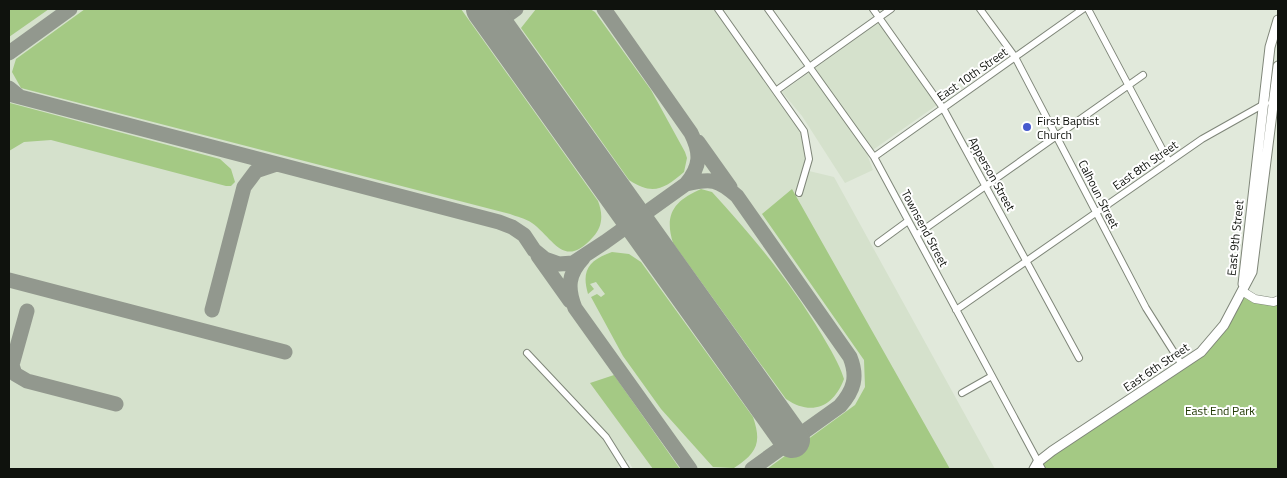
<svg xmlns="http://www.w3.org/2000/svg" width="1287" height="478" viewBox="0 0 1287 478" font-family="'Titillium Web',sans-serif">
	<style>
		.built { fill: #d5e1cc }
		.green { fill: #a4c984 }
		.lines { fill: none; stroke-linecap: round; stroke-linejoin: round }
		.taxiway { stroke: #92988e; stroke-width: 15 }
		.runway { stroke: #92988e; stroke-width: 36 }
		.minor-casing { stroke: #7f8679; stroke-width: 8 }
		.tertiary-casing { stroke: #7f8679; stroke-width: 9 }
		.secondary-casing { stroke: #7f8679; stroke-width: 11 }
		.minor { stroke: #fff; stroke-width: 6 }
		.tertiary { stroke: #fff; stroke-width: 8 }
		.secondary { stroke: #fff; stroke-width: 9 }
		.poi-dot { fill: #465ace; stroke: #fff; stroke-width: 2 }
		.labels { text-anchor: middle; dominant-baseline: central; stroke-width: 4; stroke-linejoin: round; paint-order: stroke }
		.street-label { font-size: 12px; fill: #0f120d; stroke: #fff }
		.poi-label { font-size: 12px; fill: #0f120d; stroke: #fff; text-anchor: start }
		.park-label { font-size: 12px; fill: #233b06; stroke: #fff }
	</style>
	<rect width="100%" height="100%" fill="#e1e9db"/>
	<!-- built -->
	<path class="built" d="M9 9H715L775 90 802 134 809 171 834 177 995 469H633L628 460 615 469H9Z
		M879 22 937 105 867 154 873 170 845 183 802 116 782 92Z"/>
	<!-- green -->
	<path class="green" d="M9 9H49L9 37Z
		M85 9H461L598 201C603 214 603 226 593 237 564 270 554 239 532 223 525 218 517 217 510 214L21 88 12 72 16 59Z
		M536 9H590L595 12 651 90 685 152 687 158 684 172C664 189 653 196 629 180L521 28Z
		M10 103 220 159 231 169 235 182 231 186H226L51 140 24 142 9 151Z
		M701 189 712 192C754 238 790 281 822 335 830 349 839 363 844 379 833 408 811 416 786 399L673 243C664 214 674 201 701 189Z
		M792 189 950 469H767L855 405 865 387 864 360 762 214Z
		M612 252 629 254 641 262 753 417C762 443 757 453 734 468L713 467 661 409 623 356 591 297 597 294 601 297 605 294 596 282 590 284 594 289 588 294C581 270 589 260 612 252Z
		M1242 291 1255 299 1278 300V469H1034L1210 342Z
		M614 375 680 469H653L590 383Z"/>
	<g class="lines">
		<!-- taxiway -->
		<path class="taxiway" d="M495 24 516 9
			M9 53 70 9
			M9 88 20 97 9 94
			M20 97 499 222 512 227 524 235 534 250 545 259 559 264 573 263 605 242 686 184C701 166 701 153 691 133L604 9
			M698 142 730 187
			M686 184C711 178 718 179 737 196L850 357C858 377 854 390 840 406L752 469
			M538 256 570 301
			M583 258C568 274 567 288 575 308L690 469
			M9 280 285 352
			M212 310 244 187 256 171 277 164
			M27 311 12 365 15 374 27 381 116 404"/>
		<!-- runway -->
		<path class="runway" d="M484 9 792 440"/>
		<!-- minor casing -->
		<g class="minor-casing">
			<path id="minor" d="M718 9 804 131 809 159 799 193
				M768 9 874 157 1042 469
				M873 9 943 108 1079 358
				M980 9 1015 57 1146 308 1182 365
				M1088 9 1169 162
				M777 90 891 9
				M874 157 1083 9
				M916 235 1143 75
				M878 243 908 221
				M956 310 1202 139 1266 103
				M527 353 606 437 626 469
				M962 393 992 376"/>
		</g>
		<!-- tertiary casing -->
		<g class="tertiary-casing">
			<path id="tertiary" d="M1242 291 1255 299 1274 302 1278 300"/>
		</g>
		<!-- secondary casing -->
		<g class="secondary-casing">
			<path id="secondary" d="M1243 284 1270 47 1278 20
				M1034 469 1038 462 1052 451 1201 352 1224 325 1252 272 1278 66"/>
		</g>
		<!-- minor -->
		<use href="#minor" class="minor"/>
		<!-- tertiary -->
		<use href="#tertiary" class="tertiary"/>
		<!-- secondary -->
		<use href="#secondary" class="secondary"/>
	</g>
	<!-- markers -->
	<circle class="poi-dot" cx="1027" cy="127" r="5"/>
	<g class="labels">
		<!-- street labels -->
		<g class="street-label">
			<text transform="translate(972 74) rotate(-35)">East 10th Street</text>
			<text transform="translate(1145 165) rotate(-35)">East 8th Street</text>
			<text transform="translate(992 174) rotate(61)">Apperson Street</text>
			<text transform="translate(1099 194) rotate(63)">Calhoun Street</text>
			<text transform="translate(925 228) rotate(62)">Townsend Street</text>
			<text transform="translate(1235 238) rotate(-84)">East 9th Street</text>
			<text transform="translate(1156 367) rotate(-34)">East 6th Street</text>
		</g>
		<!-- poi labels -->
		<g class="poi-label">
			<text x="1037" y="120">First Baptist<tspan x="1037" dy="14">Church</tspan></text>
		</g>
		<!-- park labels -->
		<g class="park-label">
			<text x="1220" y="410">East End Park</text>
		</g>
	</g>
	<!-- border -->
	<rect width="1287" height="478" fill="none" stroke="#0f120d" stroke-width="20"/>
</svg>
